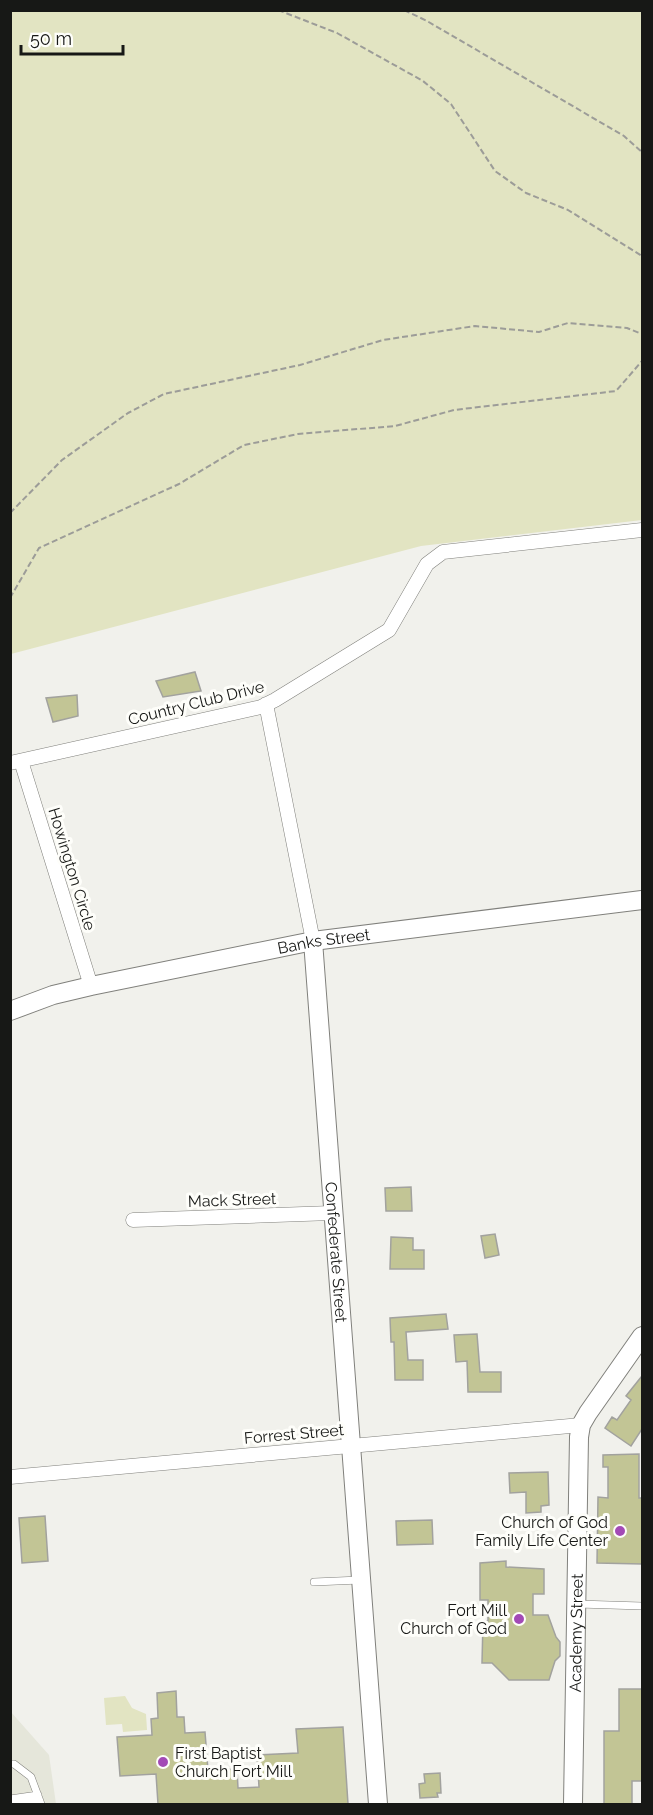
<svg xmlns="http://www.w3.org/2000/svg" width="653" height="1815" viewBox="0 0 653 1815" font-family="Raleway,sans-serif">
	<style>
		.built { fill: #e5e6da }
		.green { fill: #e2e4c2 }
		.building { fill: #c2c595; stroke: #a2a29e; stroke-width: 1.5 }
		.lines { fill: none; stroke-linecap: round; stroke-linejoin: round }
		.service-casing { stroke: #80807c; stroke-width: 8 }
		.minor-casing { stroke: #80807c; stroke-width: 15 }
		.tertiary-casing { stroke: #80807c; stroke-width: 20 }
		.path { stroke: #9c9c98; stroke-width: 2; stroke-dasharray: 6 3; stroke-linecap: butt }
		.service { stroke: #fff; stroke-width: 7 }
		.minor { stroke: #fff; stroke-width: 14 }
		.tertiary { stroke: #fff; stroke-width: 18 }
		.poi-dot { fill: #a34ab6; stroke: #fefefa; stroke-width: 2 }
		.labels { text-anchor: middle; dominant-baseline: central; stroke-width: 6; stroke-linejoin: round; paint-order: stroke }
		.street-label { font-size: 16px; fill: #171816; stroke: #fefefa }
		.poi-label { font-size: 16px; fill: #171816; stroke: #fefefa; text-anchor: end }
	</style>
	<rect width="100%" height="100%" fill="#f1f1ec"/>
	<!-- built -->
	<path class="built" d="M10 1711 49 1755 56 1804H11Z"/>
	<!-- green -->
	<path class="green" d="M11 10 642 11V520L421 546 11 654Z
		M125 1696 132 1708 146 1714 147 1730 123 1732 122 1724 106 1725 104 1698Z"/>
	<!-- building -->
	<path class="building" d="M195 672 201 691 163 697 156 681Z
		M77 695 78 716 53 722 46 698Z
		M411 1187 412 1211H386L385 1188Z
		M495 1234 499 1255 485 1258 481 1236Z
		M391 1237 413 1238V1250H424V1269H390Z
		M446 1314 448 1329 406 1332 408 1360H423V1380H395L394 1342H391L390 1318Z
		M477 1334 480 1372H501V1392H468L467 1361 456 1362 454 1335Z
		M642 1376V1429L631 1446 605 1428 612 1417 617 1420 631 1400 626 1396Z
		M639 1454V1498H642V1564L597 1563 598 1497 608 1498V1467H603V1455Z
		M548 1472 549 1505 541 1506V1512L526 1513V1492L510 1493 509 1473Z
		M45 1516 48 1561 22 1563 19 1518Z
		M432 1520 433 1544 397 1545 396 1521Z
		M506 1561V1567L544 1569V1594H533V1615H548L556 1637 560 1642V1656L555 1661 549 1680H509L492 1663H482L483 1621H488V1600H480V1563Z
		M619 1689H642V1781H632V1804H604V1731H619Z
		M176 1691 177 1717H184L185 1733 205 1732 208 1770 237 1769 238 1788 259 1787 257 1755 298 1753 296 1729 343 1727 348 1804H158L156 1774 120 1776 117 1737 152 1735 151 1719 158 1718 157 1693Z
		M440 1773 441 1793H437L438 1797 420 1798 419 1784 425 1783 424 1774Z"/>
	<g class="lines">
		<!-- service casing -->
		<g class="service-casing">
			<path id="service" d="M314 1582 360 1580
				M578 1604 642 1606
				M10 1764H14L31 1777 41 1804
				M10 1799 38 1795
				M13 1804 40 1801"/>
		</g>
		<!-- minor casing -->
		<g class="minor-casing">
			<path id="minor" d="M266 704 313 941
				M21 761 91 986
				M10 763 261 707 275 700 389 630 427 564 443 552 642 530
				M133 1220 332 1213
				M10 1477 581 1425"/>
		</g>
		<!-- tertiary casing -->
		<g class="tertiary-casing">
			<g id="tertiary">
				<path id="s1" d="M313 941 378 1804"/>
				<path id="s2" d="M10 1011 53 995 91 986 313 941 642 900"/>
				<path id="s3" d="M573 1804 579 1437 581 1425 588 1413 642 1336"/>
			</g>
		</g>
		<!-- path -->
		<path class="path" d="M278 10 337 33 423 81 451 104 495 171 526 193 568 210 642 256
			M404 10 427 21 624 136 642 152
			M10 513 62 460 128 413 164 394 300 365 383 340 475 326 539 332 568 323 627 328 642 334
			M10 598 39 548 179 484 244 445 298 434 395 426 454 410 616 391 642 361
			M240 1803V1804"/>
		<!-- service -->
		<use href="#service" class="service"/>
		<!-- minor -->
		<use href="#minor" class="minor"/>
		<!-- tertiary -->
		<use href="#tertiary" class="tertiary"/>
	</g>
	<!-- markers -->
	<g class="poi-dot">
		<circle cx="620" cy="1531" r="6"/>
		<circle cx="519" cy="1619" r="6"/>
		<circle cx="163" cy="1762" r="6"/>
	</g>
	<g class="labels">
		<!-- street labels -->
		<g class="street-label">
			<text transform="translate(196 703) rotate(-14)">Country Club Drive</text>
			<text transform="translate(72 869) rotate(73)">Howington Circle</text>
			<text stroke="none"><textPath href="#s2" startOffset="322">Banks Street</textPath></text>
			<text transform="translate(232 1200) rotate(-2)">Mack Street</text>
			<text stroke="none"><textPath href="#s1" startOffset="312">Confederate Street</textPath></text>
			<text transform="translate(294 1434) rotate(-5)">Forrest Street</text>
			<text stroke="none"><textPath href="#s3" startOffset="171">Academy Street</textPath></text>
		</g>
		<!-- poi labels -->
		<g class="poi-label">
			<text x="608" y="1522">Church of God<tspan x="608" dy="18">Family Life Center</tspan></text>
			<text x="507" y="1610">Fort Mill<tspan x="507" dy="18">Church of God</tspan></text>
			<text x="175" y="1753" text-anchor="start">First Baptist<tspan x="175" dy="18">Church Fort Mill</tspan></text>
		</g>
	</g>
	<!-- border -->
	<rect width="653" height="1815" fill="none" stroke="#171816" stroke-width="24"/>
	<!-- scale -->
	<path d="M21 45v9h102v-9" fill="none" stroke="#171816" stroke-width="3"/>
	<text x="30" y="45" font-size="18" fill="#171816" stroke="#fefefa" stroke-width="4.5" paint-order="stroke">50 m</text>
</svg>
